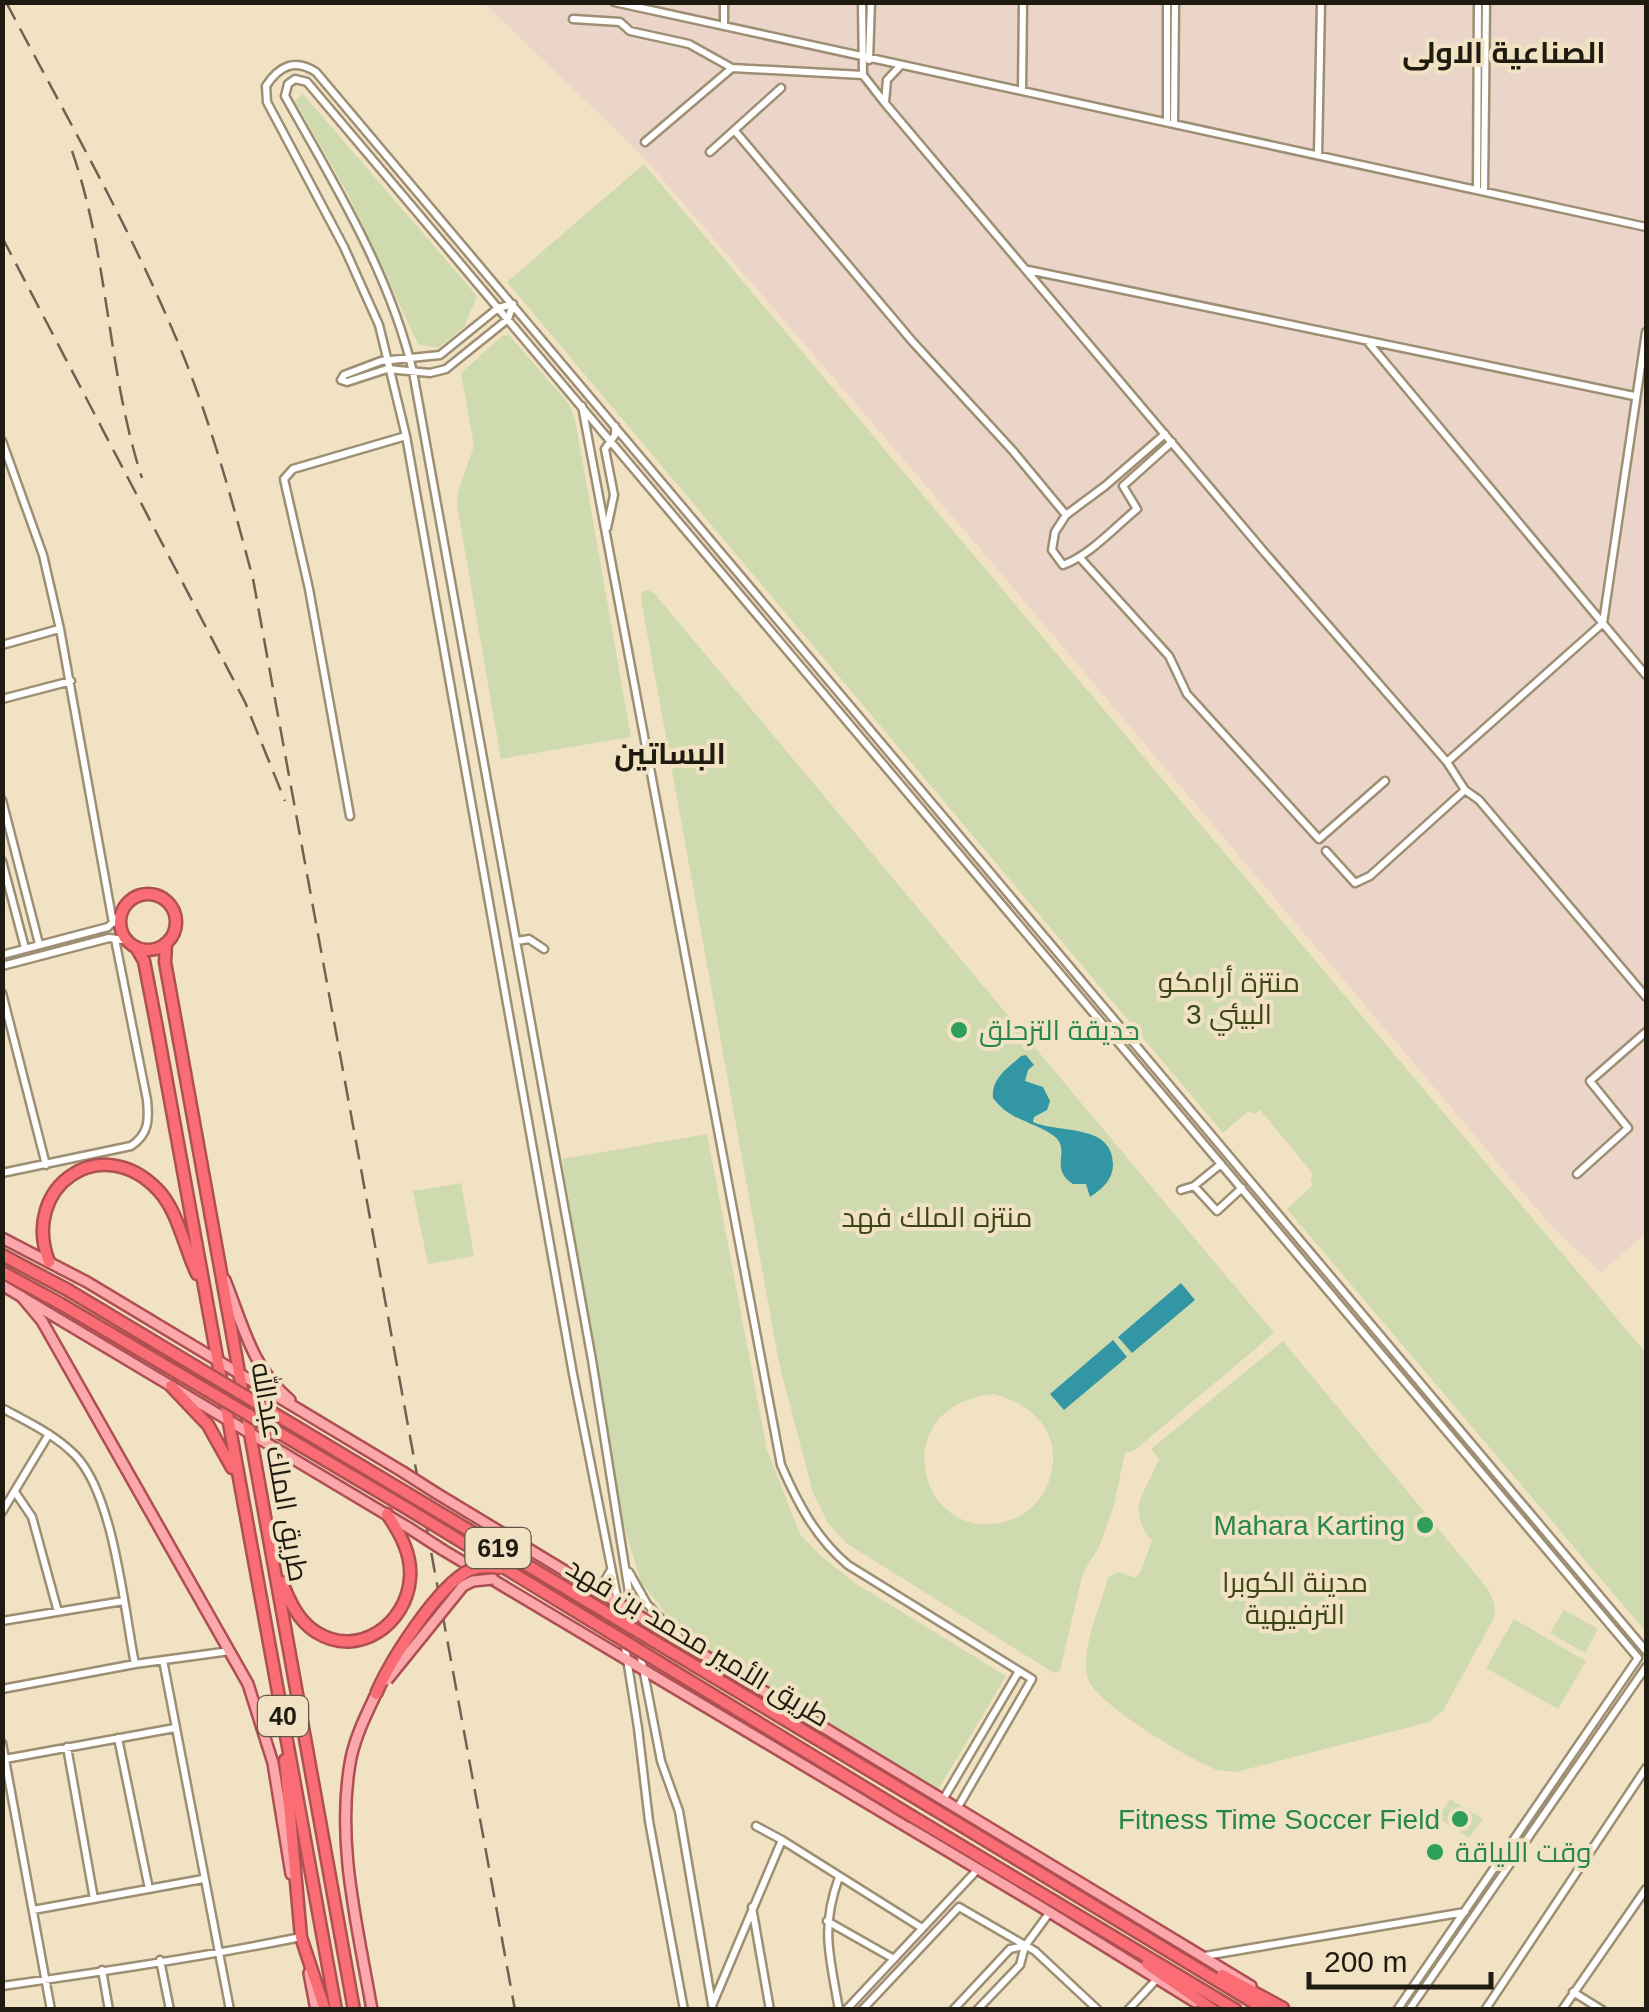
<svg xmlns="http://www.w3.org/2000/svg" width="1649" height="2012" viewBox="0 0 1649 2012" font-family="Arial,Cairo,sans-serif">
	<style>
		.industrial { fill: #ebd4c8 }
		.green { fill: #cfdbae; fill-rule: evenodd }
		.water { fill: #3396a5 }
		.lines { fill: none; stroke-linecap: round; stroke-linejoin: round }
		.minor-casing { stroke: #9d8f73; stroke-width: 11 }
		.major-casing { stroke: #ae5052; stroke-width: 14 }
		.highway-casing { stroke: #ae5052; stroke-width: 15 }
		.minor { stroke: #fff; stroke-width: 6 }
		.major { stroke: #fca7ac; stroke-width: 9 }
		.highway { stroke: #fa6d75; stroke-width: 10 }
		.rail { stroke: #6c6351; stroke-width: 2.5; stroke-dasharray: 20 10; stroke-linecap: butt }
		.major-bridge-casing { stroke: #ae5052; stroke-width: 14; stroke-linecap: butt }
		.highway-bridge-casing { stroke: #ae5052; stroke-width: 15; stroke-linecap: butt }
		.major-bridge { stroke: #fca7ac; stroke-width: 9 }
		.highway-bridge { stroke: #fa6d75; stroke-width: 10 }
		.leisure-dot { fill: #2e9e5b; stroke: #f1e2c4; stroke-width: 4 }
		.labels { text-anchor: middle; dominant-baseline: central; stroke-width: 8; stroke-linejoin: round; paint-order: stroke }
		.shield { fill: #f1e2c4; stroke: #5f5746; stroke-width: 2.5 }
		.shield-label { font-size: 25px; font-weight: bold; fill: #201b10 }
		.park-label { font-size: 28px; fill: #3b4614; stroke: #f1e2c4 }
		.leisure-label { font-size: 28px; fill: #27864d; stroke: #f1e2c4; text-anchor: start }
		.street-label { font-size: 28px; fill: #201b10; stroke: #f1e2c4 }
		.neighbourhood-label { font-size: 30px; font-weight: bold; fill: #201b10; stroke: #f1e2c4 }
	</style>
	<rect width="100%" height="100%" fill="#f1e2c4"/>
	<!-- industrial -->
	<path class="industrial" d="M484 3H1646V1233L1601 1272 1552 1227 967 533 641 154Z"/>
	<!-- green -->
	<path class="green" d="M303 94 477 296 464 327 438 348 418 344 348 194 295 101Z
		M644 164 1646 1353V1632L1287 1209 1313 1185 1310 1179 1313 1174 1260 1110 1254 1114 1248 1111 1223 1133 507 282Z
		M509 335 569 404 575 419 631 737 501 759 457 505 458 492 474 446 461 373 502 336Z
		M647 590 654 593 1274 1333 1135 1450 1125 1453 1114 1505 1099 1547 1083 1573 1060 1670 1054 1673 846 1543 828 1523 813 1493 779 1363 641 599 642 592ZM993 1394C1037 1405 1065 1437 1048 1484 1042 1500 1027 1515 1010 1520 920 1551 881 1406 993 1394Z
		M707 1134 767 1450 800 1534 821 1556 855 1583 1006 1676 938 1790 717 1657 677 1628 641 1582 624 1526 562 1159Z
		M461 1183 474 1256 428 1264 413 1191Z
		M1283 1341 1488 1589 1494 1603 1495 1616 1443 1711 1429 1722 1236 1772 1217 1770C1191 1760 1091 1702 1087 1676 1082 1645 1100 1608 1108 1578 1116 1569 1126 1573 1134 1578L1140 1573 1152 1541C1124 1508 1147 1491 1159 1459L1151 1449Z
		M1564 1610 1598 1629 1585 1653 1550 1633Z
		M1514 1619 1586 1661 1558 1709 1486 1668Z
		M1450 1799 1483 1819 1469 1838 1438 1818Z"/>
	<!-- water -->
	<path class="water" d="M1026 1055 1034 1065 1028 1070 1025 1081 1043 1087 1050 1101 1047 1110 1034 1117 1033 1122C1060 1134 1112 1123 1113 1164 1113 1180 1102 1189 1090 1197L1086 1184H1073C1048 1168 1072 1150 1054 1136 1033 1121 1010 1121 993 1098 991 1078 1008 1068 1021 1056Z
		M1181 1283 1195 1300 1132 1353 1118 1337Z
		M1113 1340 1127 1357 1064 1410 1050 1394Z"/>
	<g class="lines">
		<!-- minor casing -->
		<g class="minor-casing">
			<path id="minor" d="M614 2 1646 227
				M862 2 863 75 884 102 1265 553 1447 762 1465 790 1479 800 1646 997
				M573 19 620 22 630 31 689 44 732 68
				M724 26V2
				M869 60 871 2
				M1022 90 1023 2
				M885 102 887 80 901 65
				M1167 121V2
				M1174 123 1175 2
				M735 131 912 341 1013 451 1066 515
				M645 142 732 68 863 75
				M710 152 781 88
				M1318 155 1321 2
				M1477 190 1478 2
				M1484 191 1486 2
				M1028 270 1634 396
				M513 304 508 319 446 369 430 373 387 369 347 382 341 380 344 375 381 361 440 355 498 308Z
				M1368 342 1646 675
				M582 406 781 1465C798 1504 816 1538 848 1565L1032 1679 958 1807
				M1165 434 1105 486 1066 515 1055 532 1052 550 1063 565C1090 555 1114 528 1137 509L1123 486 1172 442
				M2 441 43 555 60 629 113 923
				M607 528 614 495 605 449 615 435V426
				M1081 559 1169 656 1187 694 1319 839 1385 781
				M2 645 59 629
				M2 699 71 681
				M1447 762 1603 623 1646 332
				M2 800 39 944
				M350 816 309 589 284 479 293 469 406 436
				M1326 851 1355 883 1370 876 1465 790
				M2 861 25 948
				M517 941 529 939 544 949
				M2 955 108 927 121 914
				M2 966 109 938 127 940
				M2 993 46 1165
				M2 1173 131 1146C149 1134 149 1120 147 1100L115 939
				M1577 1174 1628 1128 1590 1081 1646 1032
				M1194 1186 1217 1211 1242 1188
				M1181 1190 1194 1186 1221 1164
				M2 1408C28 1422 54 1434 75 1455 114 1495 124 1609 135 1664
				M15 1492 32 1517 58 1612
				M2 1512 49 1434
				M629 1572 647 1604 679 1637
				M592 1586 604 1582 611 1570
				M2 1621 123 1601
				M163 1660 230 2010
				M2 1689 135 1664 230 1651
				M118 1738 149 1889
				M2 1743 51 2010
				M67 1747 94 1899
				M5 1759 175 1728
				M944 1798 1019 1671
				M756 1826 782 1840
				M752 1907 770 2010
				M33 1910 203 1879
				M827 1921 894 1959
				M1205 1956 1465 1912
				M160 1960 170 2010
				M102 1970 109 2010
				M2 1986C102 1972 203 1957 301 1937
				M1573 1992 1602 2010
				M713 2003 782 1840 922 1928
				M684 2010 649 1821 638 1728 618 1602 573 1374 406 436 379 325 344 247 267 102 266 86C279 66 295 58 316 72L1646 1651
				M713 2010 679 1811 661 1761 632 1611 592 1360 413 372C390 274 334 183 285 96L288 84 295 79 307 82 1638 1658 1397 2010
				M839 2010C830 1956 820 1930 839 1877
				M846 2010 978 1869
				M862 2010 959 1907 1035 1951 1098 2010
				M953 2010 1010 1949 1024 1946
				M977 2010 1020 1965 1025 1946 1050 1912
				M1128 2010 1156 1980
				M1409 2010 1646 1667
				M1485 2010 1646 1768
				M1562 2010 1646 1889"/>
		</g>
		<!-- major casing -->
		<g class="major-casing">
			<path id="major" d="M2 1238 87 1282 403 1472
				M225 1280C243 1325 252 1368 290 1400
				M2 1285 409 1528
				M21 1296 42 1321 248 1684 273 1763 291 1874
				M436 1493 1251 1986
				M443 1550 1038 1905 1195 2002
				M309 1973 316 2010
				M372 2010C358 1928 335 1841 351 1758 356 1735 366 1715 376 1694"/>
		</g>
		<!-- highway casing -->
		<g class="highway-casing">
			<path id="highway" d="M120 922a28 28 0 1 1 56 0a28 28 0 1 1-56 0Z
				M166 943 165 962 354 2010
				M136 947 144 961 157 1028 336 2010
				M2 1255 68 1290
				M49 1262C20 1187 101 1130 158 1190 178 1211 184 1247 197 1274
				M2 1272 61 1304
				M171 1386 208 1425 232 1468
				M282 1582C289 1600 298 1621 316 1632 358 1659 407 1624 410 1578 412 1554 400 1533 387 1514
				M285 1760 301 1937 325 2010
				M929 1806 1266 2010
				M913 1817 1236 2010
				M1147 1964 1213 2010
				M1222 1975 1283 2008"/>
		</g>
		<!-- minor -->
		<use href="#minor" class="minor"/>
		<!-- major -->
		<use href="#major" class="major"/>
		<!-- highway -->
		<use href="#highway" class="highway"/>
		<!-- rail -->
		<path class="rail" d="M6 2C63 111 125 218 173 331 208 411 231 496 253 579L515 2010
			M72 151C109 257 107 371 142 478
			M2 237 245 702 285 801"/>
		<!-- major-bridge casing -->
		<g class="major-bridge-casing">
			<path id="major-bridge" d="M403 1472 436 1493
				M409 1528 443 1550
				M387 1680 463 1586 473 1581 493 1579"/>
		</g>
		<!-- highway-bridge casing -->
		<g class="highway-bridge-casing">
			<path id="highway-bridge" d="M68 1290 929 1806
				M61 1304 403 1506 913 1817
				M376 1694C390 1661 438 1585 470 1570 480 1566 490 1567 501 1568"/>
		</g>
		<!-- major-bridge -->
		<use href="#major-bridge" class="major-bridge"/>
		<!-- highway-bridge -->
		<use href="#highway-bridge" class="highway-bridge"/>
	</g>
	<!-- markers -->
	<g class="leisure-dot">
		<circle cx="959" cy="1030" r="10"/>
		<circle cx="1425" cy="1525" r="10"/>
		<circle cx="1460" cy="1819" r="10"/>
		<circle cx="1435" cy="1852" r="10"/>
	</g>
	<g class="labels">
		<!-- shield labels -->
		<g class="shield">
			<rect x="465.5" y="1528" width="65" height="40" rx="8"/>
			<rect x="258" y="1696" width="50" height="40" rx="8"/>
		</g>
		<g class="shield-label">
			<text x="498" y="1548">619</text>
			<text x="283" y="1716">40</text>
		</g>
		<!-- park labels -->
		<g class="park-label">
			<text x="1229" y="982">منتزة أرامكو<tspan x="1229" dy="32">البيئي 3</tspan></text>
			<text x="937" y="1217">منتزه الملك فهد</text>
			<text x="1295" y="1582">مدينة الكوبرا<tspan x="1295" dy="32">الترفيهية</tspan></text>
		</g>
		<!-- leisure labels -->
		<g class="leisure-label">
			<text x="979" y="1030">حديقة التزحلق</text>
			<text x="1405" y="1525" text-anchor="end">Mahara Karting</text>
			<text x="1440" y="1819" text-anchor="end">Fitness Time Soccer Field</text>
			<text x="1455" y="1852">وقت اللياقة</text>
		</g>
		<!-- street labels -->
		<g class="street-label">
			<text transform="translate(280 1472) rotate(80)">طريق الملك عبدالله</text>
			<text transform="translate(698 1642) rotate(31)">طريق الأمير محمد بن فهد</text>
		</g>
		<!-- neighbourhood labels -->
		<g class="neighbourhood-label">
			<text x="1504" y="52">الصناعية الاولى</text>
			<text x="670" y="753">البساتين</text>
		</g>
	</g>
	<!-- border -->
	<rect width="1649" height="2012" fill="none" stroke="#201b10" stroke-width="10"/>
	<!-- scale -->
	<path d="M1309 1972v15h182v-15" fill="none" stroke="#201b10" stroke-width="5"/>
	<text x="1324" y="1972" font-size="30" fill="#201b10" stroke="#f1e2c4" stroke-width="8" paint-order="stroke">200 m</text>
</svg>
